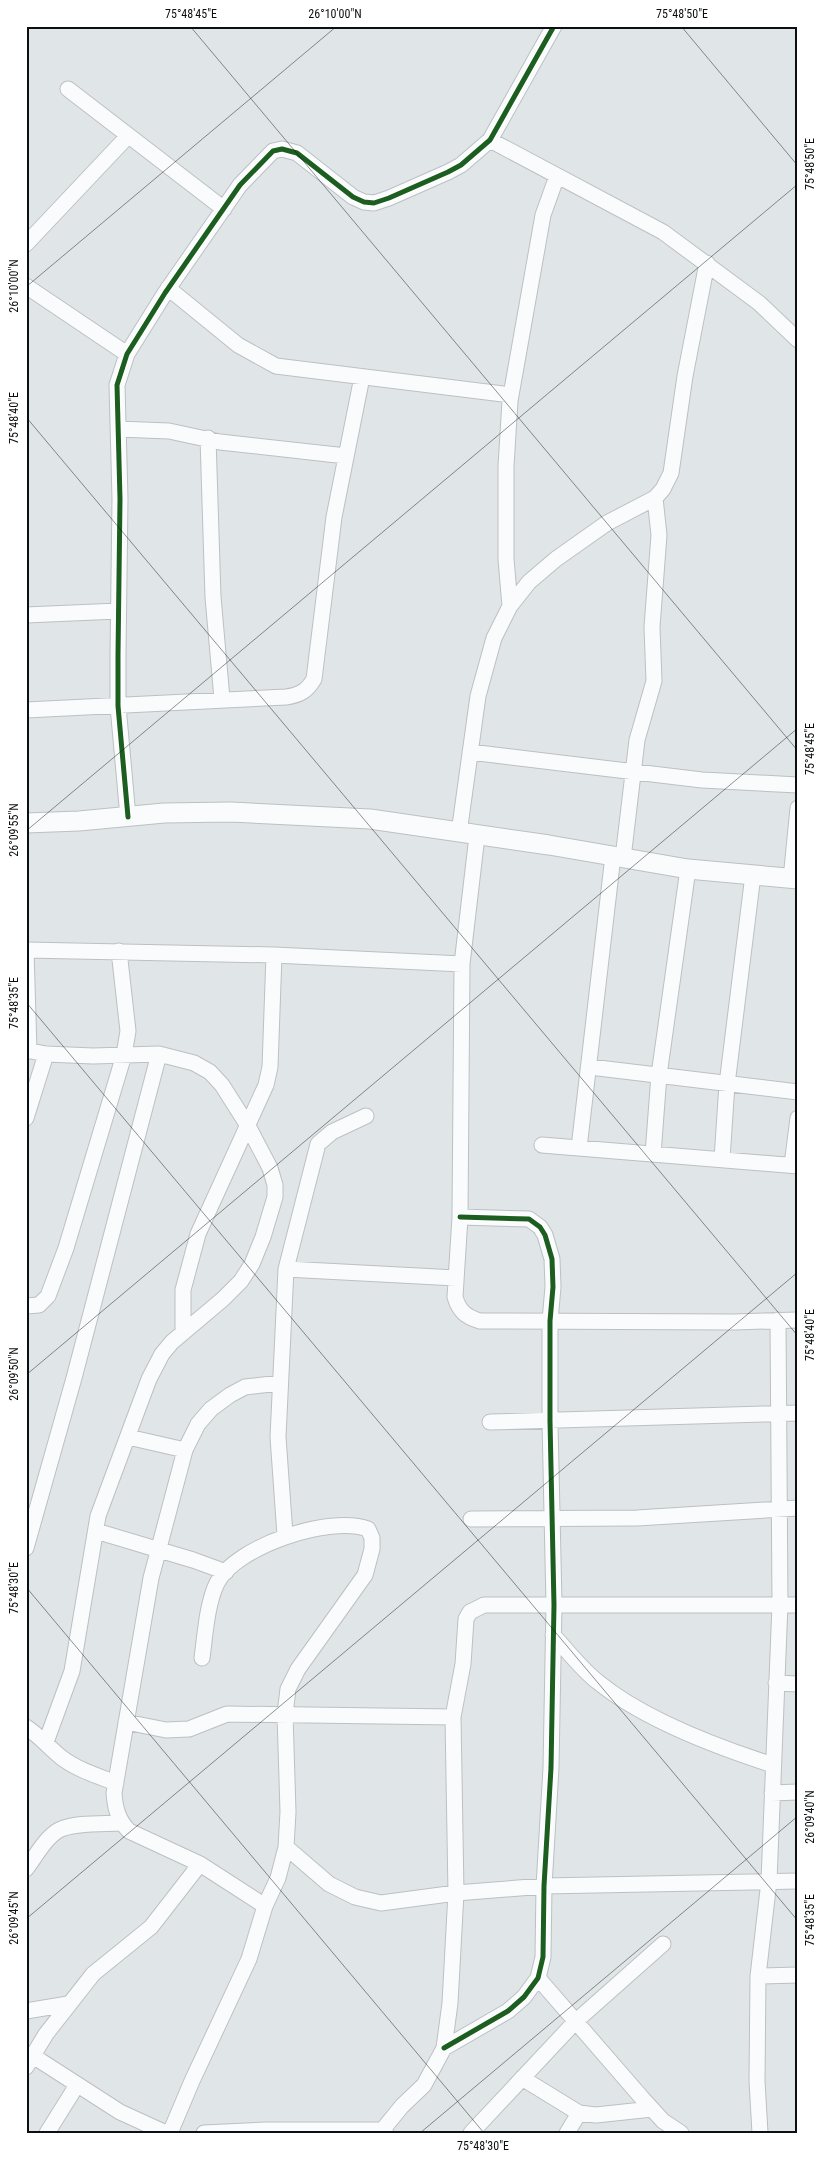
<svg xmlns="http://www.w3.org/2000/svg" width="824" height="2159" viewBox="0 0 824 2159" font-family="'Roboto Condensed',sans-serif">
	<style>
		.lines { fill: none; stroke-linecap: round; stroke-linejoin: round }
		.minor-casing { stroke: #bcc0c3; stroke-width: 17 }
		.tertiary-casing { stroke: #bcc0c3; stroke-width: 21 }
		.minor { stroke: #fafbfc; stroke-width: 15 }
		.tertiary { stroke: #fafbfc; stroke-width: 19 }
		.cycleway-casing { stroke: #fff; stroke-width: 8 }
		.cycleway { stroke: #1b5e20; stroke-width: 5 }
		.ticks { fill: none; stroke: #0c0f11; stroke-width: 1; stroke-opacity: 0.45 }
		.neatline { fill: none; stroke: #0c0f11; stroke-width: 2 }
		.ticks-label { font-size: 12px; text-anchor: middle; fill: #0c0f11 }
	</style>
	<rect width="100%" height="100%" fill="#e0e5e8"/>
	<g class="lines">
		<!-- minor casing -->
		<g class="minor-casing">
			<path id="minor" d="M68 89 224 209
				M490 140 663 232 759 303 798 340
				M26 244 128 136
				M26 286 127 354
				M168 288 238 345 276 366 511 395
				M118 429 169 431 220 442 346 456
				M208 438 213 597 222 699
				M510 606 506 559V466L510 401 543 215 557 176
				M26 615 118 611
				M26 710 286 697C300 695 307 691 314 679L334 517 362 377
				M470 752 702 780 798 785
				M128 817 118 706V655L120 499 117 385 127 354 165 293 240 185 273 151 282 149 297 153 353 197 364 202 374 203 389 198 448 172 461 165 490 140 554 26
				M459 833 478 696 494 638 510 606 529 582 556 559 607 523 655 498 663 489 671 473 685 376 707 263
				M477 836 462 964 460 1217 455 1297C459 1311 466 1317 480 1321L734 1322 798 1320
				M623 858 637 740 654 681 652 627 659 535 655 498
				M791 879 798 808
				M26 950 274 955 462 964
				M26 950 29 1051
				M26 1050 46 1054 93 1056 159 1054 194 1063 210 1072 222 1085 248 1126 270 1168 275 1185V1197L263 1237 252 1264 241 1281 223 1299 172 1342 162 1354 149 1379 98 1516 72 1671 46 1742
				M590 1067 798 1092
				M26 1118 46 1054
				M542 1145 798 1166
				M579 1148 613 856
				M653 1154 659 1075 688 869
				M722 1159 727 1084 753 875
				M792 1165 798 1118
				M286 1269 456 1278
				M26 1306 39 1305 48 1296 66 1248 124 1055 128 1031 119 951
				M183 1332V1290L198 1234 266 1085 270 1067 274 955
				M490 1422 798 1413
				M128 1437 185 1450
				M471 1519 637 1518 798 1508
				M96 1531 193 1560 226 1572
				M285 1535 278 1437 286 1269 318 1144 332 1132 366 1116
				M26 1548 74 1378 159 1054
				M553 1635C568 1651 581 1669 598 1682 643 1719 717 1747 773 1765
				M776 1683 798 1684
				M126 1722 166 1730 189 1729 227 1714 453 1717
				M26 1727C40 1736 49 1748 62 1758 78 1770 98 1776 116 1783
				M772 1793 798 1792
				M286 1847 329 1884 355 1897 381 1903 456 1893 544 1886 798 1881
				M26 1869C36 1856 45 1838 59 1830 74 1822 105 1824 121 1823
				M265 1906 200 1864 129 1831C118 1820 115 1808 114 1793L151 1578 185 1450 198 1424 211 1409 230 1395 245 1387 280 1383
				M758 1976 798 1975
				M538 1978 642 2098 663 2121 681 2133
				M26 2011 68 2004
				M444 2048 508 2011 524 1997 538 1978 543 1957 544 1886 551 1768 554 1605 550 1421V1321L553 1287 552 1259 545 1235 540 1227 529 1219 460 1217
				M33 2056 120 2112 166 2133
				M26 2067 46 2034 93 1974 151 1927 200 1864
				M522 2078 579 2113 596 2115 652 2109
				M47 2133 77 2085
				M170 2133 192 2081 249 1959 265 1906 278 1878 286 1847 288 1812 285 1714 288 1689 298 1669 365 1575 372 1549V1538L368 1529C330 1515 236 1546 217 1583 207 1603 205 1636 202 1658
				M204 2133 266 2130H381L386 2133
				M380 2133 402 2106 424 2085 444 2048 450 2003 456 1893 453 1717 463 1664 466 1619 470 1612 484 1605H798
				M471 2133 575 2022 663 1944
				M567 2133 579 2113
				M760 2133 757 2081 758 1976 769 1881 780 1604 778 1320"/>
		</g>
		<!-- tertiary casing -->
		<g class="tertiary-casing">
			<path id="tertiary" d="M26 823 79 821 164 813 231 812 370 819 549 845 688 869 798 879"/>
		</g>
		<!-- minor -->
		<use href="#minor" class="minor"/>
		<!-- tertiary -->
		<use href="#tertiary" class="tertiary"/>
		<!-- cycleway casing -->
		<g class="cycleway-casing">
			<path id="cycleway" d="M128 817 118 706V655L120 499 117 385 127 354 165 293 240 185 273 151 282 149 297 153 353 197 364 202 374 203 389 198 448 172 461 165 490 140 554 26
				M444 2048 508 2011 524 1997 538 1978 543 1957 544 1886 551 1768 554 1605 550 1421V1321L553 1287 552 1259 545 1235 540 1227 529 1219 460 1217"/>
		</g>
		<!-- cycleway -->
		<use href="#cycleway" class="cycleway"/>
	</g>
	<!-- ticks -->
	<path class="ticks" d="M190 26 798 751M681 26 798 166M26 287 337 26M26 417 798 1336M26 831 798 184M26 1002 798 1921M26 1375 798 728M26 1587 484 2133M26 1919 798 1272M420 2133 798 1816"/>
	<!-- border -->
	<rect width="824" height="2159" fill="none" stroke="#ffffff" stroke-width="55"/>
	<rect x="28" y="28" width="768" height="2104" class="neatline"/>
	<g class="ticks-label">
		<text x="191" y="18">75°48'45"E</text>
		<text x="335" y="18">26°10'00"N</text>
		<text x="682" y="18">75°48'50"E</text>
		<text transform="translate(810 164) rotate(-90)" y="4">75°48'50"E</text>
		<text transform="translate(14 286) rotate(-90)" y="4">26°10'00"N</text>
		<text transform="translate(14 418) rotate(-90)" y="4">75°48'40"E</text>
		<text transform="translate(810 749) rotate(-90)" y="4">75°48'45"E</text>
		<text transform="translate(14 830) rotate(-90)" y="4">26°09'55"N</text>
		<text transform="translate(14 1003) rotate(-90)" y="4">75°48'35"E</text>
		<text transform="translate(810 1335) rotate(-90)" y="4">75°48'40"E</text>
		<text transform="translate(14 1374) rotate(-90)" y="4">26°09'50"N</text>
		<text transform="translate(14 1588) rotate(-90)" y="4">75°48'30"E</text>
		<text transform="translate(810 1817) rotate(-90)" y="4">26°09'40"N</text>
		<text transform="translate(14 1918) rotate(-90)" y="4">26°09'45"N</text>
		<text transform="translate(810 1920) rotate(-90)" y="4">75°48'35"E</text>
		<text x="483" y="2150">75°48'30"E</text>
	</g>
</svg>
